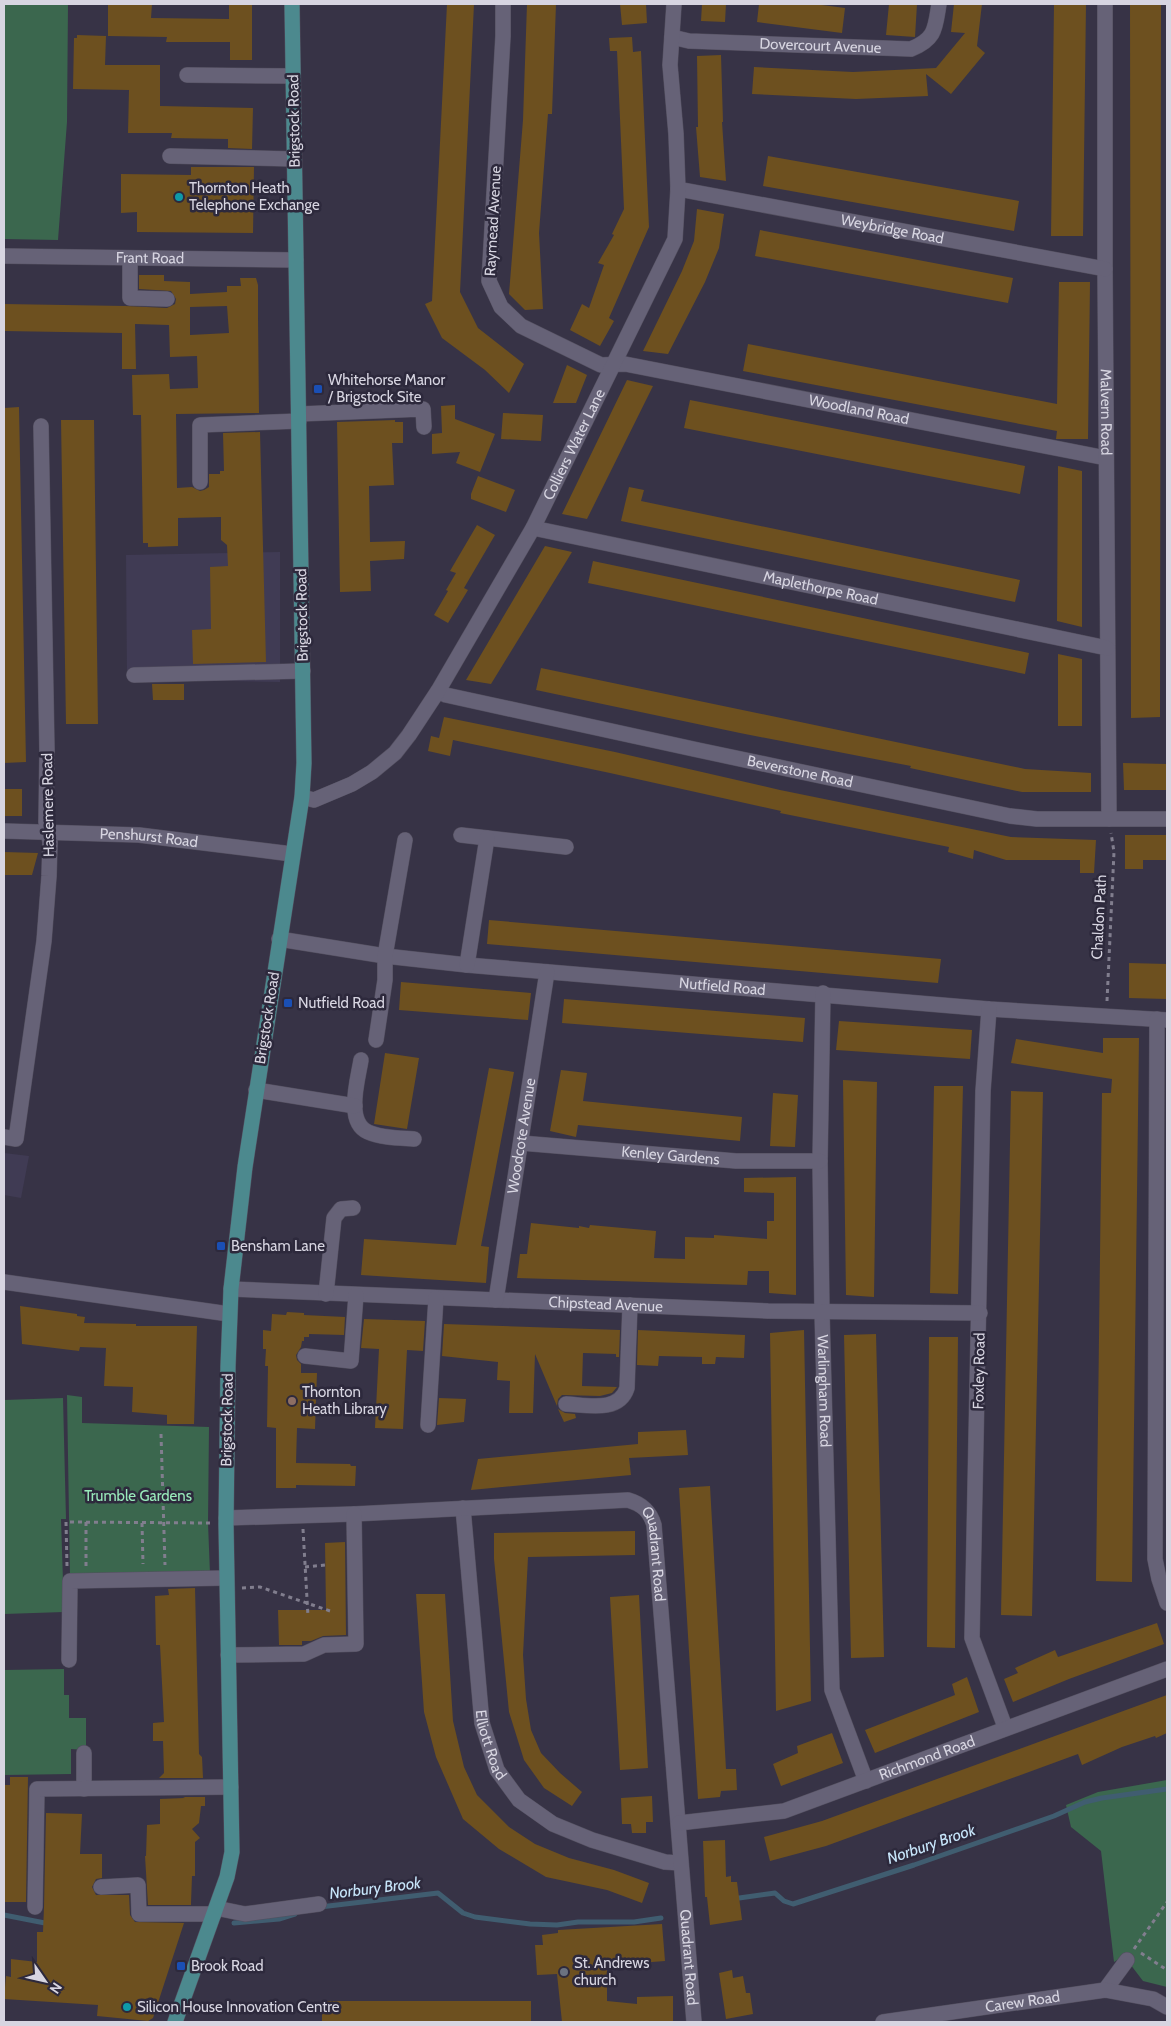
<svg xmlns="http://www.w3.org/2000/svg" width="1171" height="2026" viewBox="0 0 1171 2026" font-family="Cabin,sans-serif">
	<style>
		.built { fill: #403b54 }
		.green { fill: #3b674e }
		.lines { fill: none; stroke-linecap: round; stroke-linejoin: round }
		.stream { stroke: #405d70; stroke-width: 5 }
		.building { fill: #6d501f; fill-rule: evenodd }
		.minor-casing { stroke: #534f5f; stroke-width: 16 }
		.major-casing { stroke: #534f5f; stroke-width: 16 }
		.path { stroke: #817e8e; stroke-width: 3; stroke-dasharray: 4 4; stroke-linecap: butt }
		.minor { stroke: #666277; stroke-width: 15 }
		.major { stroke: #4c898e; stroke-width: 15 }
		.culture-dot { fill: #0f9aa8; stroke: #2d293c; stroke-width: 2 }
		.transit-dot { fill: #1a4fb4; stroke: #2d293c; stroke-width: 2 }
		.education-dot { fill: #8d6e63; stroke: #2d293c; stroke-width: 2 }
		.worship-dot { fill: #6b7280; stroke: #2d293c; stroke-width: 2 }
		.labels { text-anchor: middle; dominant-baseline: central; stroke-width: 5; stroke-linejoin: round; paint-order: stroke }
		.street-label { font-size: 15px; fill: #d7d5e1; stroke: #2d293c }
		.poi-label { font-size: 15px; fill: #d7d5e1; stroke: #2d293c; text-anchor: start }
		.park-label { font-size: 15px; fill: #99ebbb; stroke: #2d293c }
		.water-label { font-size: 16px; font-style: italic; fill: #c7e5fa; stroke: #2d293c }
	</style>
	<rect width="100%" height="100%" fill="#373346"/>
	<!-- built -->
	<path class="built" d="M280 552V682L127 679 126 555Z
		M4 1153 29 1156 21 1198 4 1195Z"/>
	<!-- green -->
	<path class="green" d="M4 4H68L67 122 58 240 4 239Z
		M67 1395 82 1397V1423L209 1427 208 1523 210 1574 70 1576Z
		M63 1398 66 1519H61L64 1612 4 1614V1400Z
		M64 1669V1695H69V1718H86V1750L71 1749V1774L4 1775V1670Z
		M1167 1780V1987L1143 1981 1124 1956 1114 1962 1101 1851 1071 1827 1066 1805 1098 1792Z"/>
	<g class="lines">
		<!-- stream -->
		<path class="stream" d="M732 1899 775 1893 784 1901 793 1904 914 1865 1054 1816 1085 1802 1102 1798 1167 1789
			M320 1907 438 1893 463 1913 475 1917 530 1924 557 1925 578 1922H634L661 1918
			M4 1915 50 1924
			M234 1923 279 1919 295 1914"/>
	</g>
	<!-- building -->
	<path class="building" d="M108 4H152L151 18 229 19V4H252V60H230V42H166L167 37 108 36Z
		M447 4H474L460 292 478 328 524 364 509 393 485 370 442 338 425 304 432 301Z
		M527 4H556L552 114H548L539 233 543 309 525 310 509 294 523 120Z
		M620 4H646L647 23 622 25Z
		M702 4H726L725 22 701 21Z
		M759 4H814L845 8 842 33 757 22Z
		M889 4H917L915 37 886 35Z
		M954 4H982L977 46 985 53 951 94 926 74 928 96 856 99 752 94 754 67 853 72 936 68 965 33 951 32Z
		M1054 4H1086L1083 236H1051Z
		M1130 4H1161L1160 717 1131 718Z
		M77 35 106 36 105 65H160V106L253 108 252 149 228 148V139L171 138 172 133H128L129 90 73 89 74 38H77Z
		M632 37 633 52 641 51 649 227 609 318 614 321 600 346 570 330 582 304 589 308 604 265 598 263 614 235 612 234 624 209 617 51H610L609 38Z
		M721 55 723 122H722L726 181 700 177 696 127H698L697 56Z
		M768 156 1019 201 1014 231 763 186Z
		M191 167H254L253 233 137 232V212L121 213V174L191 175Z
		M697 209 724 214 719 248 705 282 668 354 643 351 682 271 694 241Z
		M760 230 1013 278 1008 303 755 256Z
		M139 275H164V281L190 282V294L227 292V286H241L240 278H256L258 285V318L259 413 176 414 177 488 192 487 200 491 204 490 209 487V474H220V471H224L223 433 260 432 266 662 193 664 192 630 211 629 210 567 228 566 227 545 221 540V517L178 518V546L148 547V543H143L141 415H133L132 375 169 374 170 389 198 388 197 356 170 357 169 325 135 324 136 369H122V333L4 331V304L125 306 167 308 175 304 176 299 171 291 139 289ZM227 306 229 333 190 335V307Z
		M1059 282H1090L1088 439H1056L1057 431 743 371 748 344 1057 404Z
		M567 365 587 375 576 403H553Z
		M627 380 653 386 587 519 562 514Z
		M690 400 1025 466 1020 494 684 428Z
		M455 405V419L495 434 480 472 456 463 460 452 432 454V434L442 433 441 406Z
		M19 407 26 762 4 763V408Z
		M503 413 543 415 541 441 501 439Z
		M61 420H94L98 724H66Z
		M395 420V422H403V443H392L394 485 369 486 370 542 405 541 404 559 370 561 371 591 340 592 337 422Z
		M1058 466 1082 471V627L1057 621Z
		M478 476 515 490 506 512 471 499V494Z
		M629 487 644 490 641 501 1020 580 1015 602 621 521Z
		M477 525 495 535 464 588 468 590 448 623 434 615 448 591 446 590 456 573 450 571Z
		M545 546 572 552 491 684 466 680Z
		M593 561 1029 653 1025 674 588 583Z
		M1058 654 1082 659V726H1058Z
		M541 668 1025 769 1091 773V792H1022L910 768 911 766 740 733 536 690Z
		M152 684H184V700H153Z
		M444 717 615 752 780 790 1011 837 1096 840 1094 873H1080V860H1006L974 850 973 859 948 852 949 847 780 813 781 811 610 773 453 740 450 756 428 751 431 736 439 738Z
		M1123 763 1167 764V790H1124Z
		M4 789H22V816H4Z
		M1125 835H1167V860H1143V869H1125Z
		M4 852 38 853 32 875H4Z
		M489 920 941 959 938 983 487 944Z
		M1129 963 1167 964V999L1129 998Z
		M401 982 531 993 528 1020 399 1010Z
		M564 999 805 1018 803 1042 562 1023Z
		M839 1021 972 1030 970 1059 836 1050Z
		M1103 1038H1139L1132 1582 1096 1581 1102 1093H1111L1112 1079 1011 1063 1016 1039 1103 1053Z
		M385 1053 419 1058 407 1129 374 1124Z
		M489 1068 514 1072 481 1246 489 1247 486 1283 361 1275 364 1239 456 1245Z
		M561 1070 587 1073 583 1101 742 1117 740 1141 578 1125 576 1137 550 1131Z
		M843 1080 877 1082 874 1297 846 1295Z
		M934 1086H963L958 1294 930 1293Z
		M1011 1091 1043 1092 1032 1616 1001 1615Z
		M773 1093 798 1095 795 1147 770 1146Z
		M796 1177V1295L769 1293V1271H748L747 1285 517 1278 520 1254H527L531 1223 579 1228V1226L589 1228 590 1225 656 1231 654 1258 685 1259V1237L714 1238V1235L767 1239V1221H774V1193L744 1192V1178Z
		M20 1306 77 1314V1316L85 1317 84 1323 136 1324V1326H197L194 1424H167V1415L132 1412 133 1387 104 1386 106 1348 80 1347 79 1351 22 1344Z
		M287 1312 304 1313V1315L345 1317 344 1335 309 1334V1337H304V1341H302L301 1347 296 1355 297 1360 301 1364V1373H317L315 1429 297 1428 296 1463 350 1464 351 1466H356L355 1486 296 1485V1488H276V1428L267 1427 268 1366H265L266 1349H263V1330L271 1331 272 1314 286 1315Z
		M364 1319 425 1321 423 1351 407 1350 403 1429 375 1428 379 1349 361 1348Z
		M444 1324 620 1330 619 1357H616V1354L583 1353 582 1386 617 1387 612 1393 600 1396 562 1395 558 1399 557 1406 535 1354 533 1413H509L510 1381 497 1380 498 1362 442 1356Z
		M638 1330 745 1335 744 1358 716 1357 715 1364H702V1357L659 1356 658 1366 637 1365Z
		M804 1330 811 1701 776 1711 770 1333Z
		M876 1334 884 1657 851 1658 844 1335Z
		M929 1337H958L955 1648 927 1647Z
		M439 1398 466 1399 464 1422 437 1425Z
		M558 1409 565 1413 575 1414 576 1418 564 1422Z
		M686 1430 688 1455 629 1458 631 1475 471 1490 478 1459 638 1444V1432Z
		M710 1486 726 1769H736L737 1790 721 1791 720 1797 698 1799 679 1488Z
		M635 1531V1555L528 1557 523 1655 526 1699 531 1730 541 1753 560 1773 582 1792 572 1806 544 1788 524 1760 509 1712 494 1559V1533Z
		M345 1542 346 1635 323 1636 311 1641H302V1645H279L278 1610H326L325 1543Z
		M195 1588 199 1754 202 1757 203 1778H159L164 1773 163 1741H153V1723L164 1722 160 1645H156L155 1596 169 1595 168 1589Z
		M416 1594H445L453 1721 464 1767 477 1795 509 1827 535 1844 569 1858 614 1870 649 1883 642 1903 607 1890 546 1877 499 1849 463 1819 436 1757 424 1712Z
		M639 1595 648 1768 620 1770 610 1597Z
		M1157 1623 1164 1644 1069 1679 1013 1702 1004 1679 1018 1673 1015 1668 1055 1650 1058 1657Z
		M967 1677 979 1712 875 1753 865 1730 955 1695 952 1684Z
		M1167 1695V1733L1156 1738 1155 1736 1122 1747 1082 1765 1078 1754 826 1846 770 1861 764 1837 822 1821Z
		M832 1733 843 1763 781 1786 773 1764 798 1753 797 1746Z
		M10 1777H28L26 1902H4V1785H10Z
		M652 1796 653 1822H646V1833H632L631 1824H622L621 1798Z
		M183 1797H205V1806H201L199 1823 192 1829 200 1838 195 1842V1876H192L191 1903V1905H148L145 1856H146L147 1825 160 1824V1799L185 1798Z
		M46 1813 82 1814 80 1854H102V1878L96 1879 92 1887 96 1895H129L130 1915 135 1922 184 1923 153 2018 148 2021 97 2016 98 2005 4 1999 6 1976 11 1977V1959L37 1962V1932H43L44 1907Z
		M725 1840 726 1877 731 1876V1882H737L742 1920 710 1925 707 1897H705L703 1841Z
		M662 1924 665 1961 613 1965V1968L607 1969V2001L637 2004V1997L673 1996V2022H562L557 1974 537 1975 535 1945H543L542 1935 558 1933V1930Z
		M732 1970 733 1978 743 1976 746 1993H750L753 2014 726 2019 719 1973Z
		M322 2001H531V2022H322Z"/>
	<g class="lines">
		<!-- minor casing -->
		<g class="minor-casing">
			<g id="minor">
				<path id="s1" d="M503 4V36L489 281 501 307 521 326 601 365 625 364 1106 458"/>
				<path id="s2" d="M1105 4V269L1109 819"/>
				<path id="s3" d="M672 37 689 41 911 49C936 39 935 28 939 4"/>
				<path d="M187 75 293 76"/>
				<path d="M170 156 294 159"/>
				<path id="s4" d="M678 189 1105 269"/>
				<path id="s5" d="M4 256 296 260"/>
				<path d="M130 258V298L167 299"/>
				<path d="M299 414 423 409 424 427"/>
				<path d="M200 482V425L299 421"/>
				<path id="s6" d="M533 528 1107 648"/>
				<path d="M134 675 303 671"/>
				<path id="s7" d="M438 691 446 695 698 750 1010 816 1037 819H1167"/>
				<path id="s8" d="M302 797 314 800 352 784 372 772 395 753 409 735 438 691 533 528 675 239 678 189 676 134 670 65 674 4"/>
				<path id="s9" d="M4 831 139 835 292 854"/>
				<path d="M461 835 566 847"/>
				<path id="s10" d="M279 939 385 956 467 965 989 1009 1167 1020"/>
				<path d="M467 965 487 838"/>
				<path id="s11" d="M823 993 820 1161 822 1312 832 1690 866 1781"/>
				<path d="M989 1009 983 1091 972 1638 1005 1727"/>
				<path d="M1157 1019 1155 1559 1159 1579 1167 1603"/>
				<path d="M376 1040 385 980V956L405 840"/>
				<path d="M361 1060C358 1079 345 1122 368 1132 381 1138 399 1138 414 1139"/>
				<path d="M256 1090 355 1106"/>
				<path d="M4 1137 16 1139 44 941 49 876 50 842 46 822 47 751 41 426"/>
				<path id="s12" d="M521 1143 736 1161H820"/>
				<path d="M4 1282 229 1314"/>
				<path id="s13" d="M231 1289 768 1311 980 1313"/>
				<path d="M326 1294 334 1218 341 1209 353 1208"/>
				<path id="s14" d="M496 1300 547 972"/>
				<path d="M305 1356 351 1361 356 1295"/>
				<path d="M566 1404C587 1405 619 1413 627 1388L630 1305"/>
				<path d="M428 1425 436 1298"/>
				<path id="s15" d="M463 1508 482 1723 497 1770 519 1800 553 1824 592 1840 665 1862 680 1863"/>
				<path id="s16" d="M226 1518 354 1514 628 1500C642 1504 650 1511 654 1525L694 2022"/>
				<path d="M228 1655 304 1654 324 1645 356 1644 354 1514"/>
				<path d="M69 1660 70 1581 226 1578"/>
				<path d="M84 1789V1753"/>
				<path id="s17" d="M679 1823 784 1811 1167 1669"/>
				<path d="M101 1887 138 1885 139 1914H214"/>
				<path d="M35 1907 37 1789 231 1787"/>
				<path d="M216 1908 245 1914 319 1904"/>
				<path d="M1105 1990 1127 1960"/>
				<path id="s18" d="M883 2022 1105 1990 1153 1999 1167 2007"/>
			</g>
		</g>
		<!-- major casing -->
		<g class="major-casing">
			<path id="major" d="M175 2022 227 1877 232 1852 226 1524 228 1366 231 1289 245 1167 302 797 304 763 292 4"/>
		</g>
		<!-- path -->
		<path class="path" d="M1107 1001 1114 852 1111 833
			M161 1434 165 1565
			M86 1522V1567
			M142 1523 143 1564
			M303 1529 308 1616
			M67 1566 66 1522 210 1523
			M305 1567 325 1565
			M242 1588 260 1587 333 1612
			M1134 1949 1167 1902
			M1141 1953 1167 1970"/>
		<!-- minor -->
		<use href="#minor" class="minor"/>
		<!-- major -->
		<use href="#major" class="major"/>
	</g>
	<!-- markers -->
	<g class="culture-dot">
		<circle cx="179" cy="197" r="5"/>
		<circle cx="127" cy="2007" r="5"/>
	</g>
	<g class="transit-dot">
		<rect x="313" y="384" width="10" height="10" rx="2.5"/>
		<rect x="283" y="998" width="10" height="10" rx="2.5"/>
		<rect x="216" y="1241" width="10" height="10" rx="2.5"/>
		<rect x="176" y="1961" width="10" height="10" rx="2.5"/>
	</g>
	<circle class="education-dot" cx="292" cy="1401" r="5"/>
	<circle class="worship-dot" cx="564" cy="1972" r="5"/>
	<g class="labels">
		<!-- street labels -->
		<g class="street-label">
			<text stroke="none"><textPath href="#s3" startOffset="149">Dovercourt Avenue</textPath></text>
			<text transform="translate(294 121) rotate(-91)">Brigstock Road</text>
			<text transform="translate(493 221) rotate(-87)">Raymead Avenue</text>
			<text stroke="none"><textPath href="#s4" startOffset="218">Weybridge Road</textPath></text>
			<text stroke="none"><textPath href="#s5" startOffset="146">Frant Road</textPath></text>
			<text stroke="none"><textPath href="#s1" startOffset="685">Woodland Road</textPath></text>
			<text stroke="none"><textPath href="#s2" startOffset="408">Malvern Road</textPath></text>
			<text stroke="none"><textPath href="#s8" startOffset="464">Colliers Water Lane</textPath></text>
			<text stroke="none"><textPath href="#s6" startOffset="294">Maplethorpe Road</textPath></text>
			<text transform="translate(302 615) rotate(-91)">Brigstock Road</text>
			<text stroke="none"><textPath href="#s7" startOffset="371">Beverstone Road</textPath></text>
			<text transform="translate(48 805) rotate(-91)">Haslemere Road</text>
			<text stroke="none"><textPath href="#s9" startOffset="145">Penshurst Road</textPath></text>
			<text transform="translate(1099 917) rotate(-87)">Chaldon Path</text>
			<text stroke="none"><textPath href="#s10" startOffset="446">Nutfield Road</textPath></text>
			<text transform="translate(267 1018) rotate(-81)">Brigstock Road</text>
			<text stroke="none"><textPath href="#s14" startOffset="166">Woodcote Avenue</textPath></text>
			<text stroke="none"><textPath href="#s12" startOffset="150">Kenley Gardens</textPath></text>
			<text stroke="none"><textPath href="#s13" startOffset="375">Chipstead Avenue</textPath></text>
			<text transform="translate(979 1371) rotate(-89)">Foxley Road</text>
			<text stroke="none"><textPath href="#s11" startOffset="398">Warlingham Road</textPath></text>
			<text transform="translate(227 1420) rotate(-89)">Brigstock Road</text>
			<text stroke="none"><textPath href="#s16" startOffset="469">Quadrant Road</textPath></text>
			<text stroke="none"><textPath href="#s15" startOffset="239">Elliott Road</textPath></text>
			<text stroke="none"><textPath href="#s17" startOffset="258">Richmond Road</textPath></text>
			<text stroke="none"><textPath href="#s16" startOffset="874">Quadrant Road</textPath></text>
			<text stroke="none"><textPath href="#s18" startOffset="141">Carew Road</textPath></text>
		</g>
		<!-- poi labels -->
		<g class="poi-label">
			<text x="189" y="188">Thornton Heath<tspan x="189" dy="17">Telephone Exchange</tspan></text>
			<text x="328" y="380">Whitehorse Manor<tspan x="328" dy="17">/ Brigstock Site</tspan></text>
			<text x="298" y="1003">Nutfield Road</text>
			<text x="231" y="1246">Bensham Lane</text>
			<text x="302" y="1392">Thornton<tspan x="302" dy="17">Heath Library</tspan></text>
			<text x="574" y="1963">St. Andrews<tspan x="574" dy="17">church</tspan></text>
			<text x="191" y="1966">Brook Road</text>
			<text x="137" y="2007">Silicon House Innovation Centre</text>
		</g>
		<!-- park labels -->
		<g class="park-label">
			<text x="138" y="1496">Trumble Gardens</text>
		</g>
		<!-- water labels -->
		<g class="water-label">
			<text transform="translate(931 1844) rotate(-19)">Norbury Brook</text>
			<text transform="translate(375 1888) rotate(-7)">Norbury Brook</text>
		</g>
	</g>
	<!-- border -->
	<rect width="1171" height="2026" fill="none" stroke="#d7d5e1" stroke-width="10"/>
	<!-- north arrow -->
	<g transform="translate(45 1981) rotate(124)" stroke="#2d293c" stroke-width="4" paint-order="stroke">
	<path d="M0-4L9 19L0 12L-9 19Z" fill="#d7d5e1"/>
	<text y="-8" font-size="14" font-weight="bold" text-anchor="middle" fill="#d7d5e1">N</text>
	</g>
</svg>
